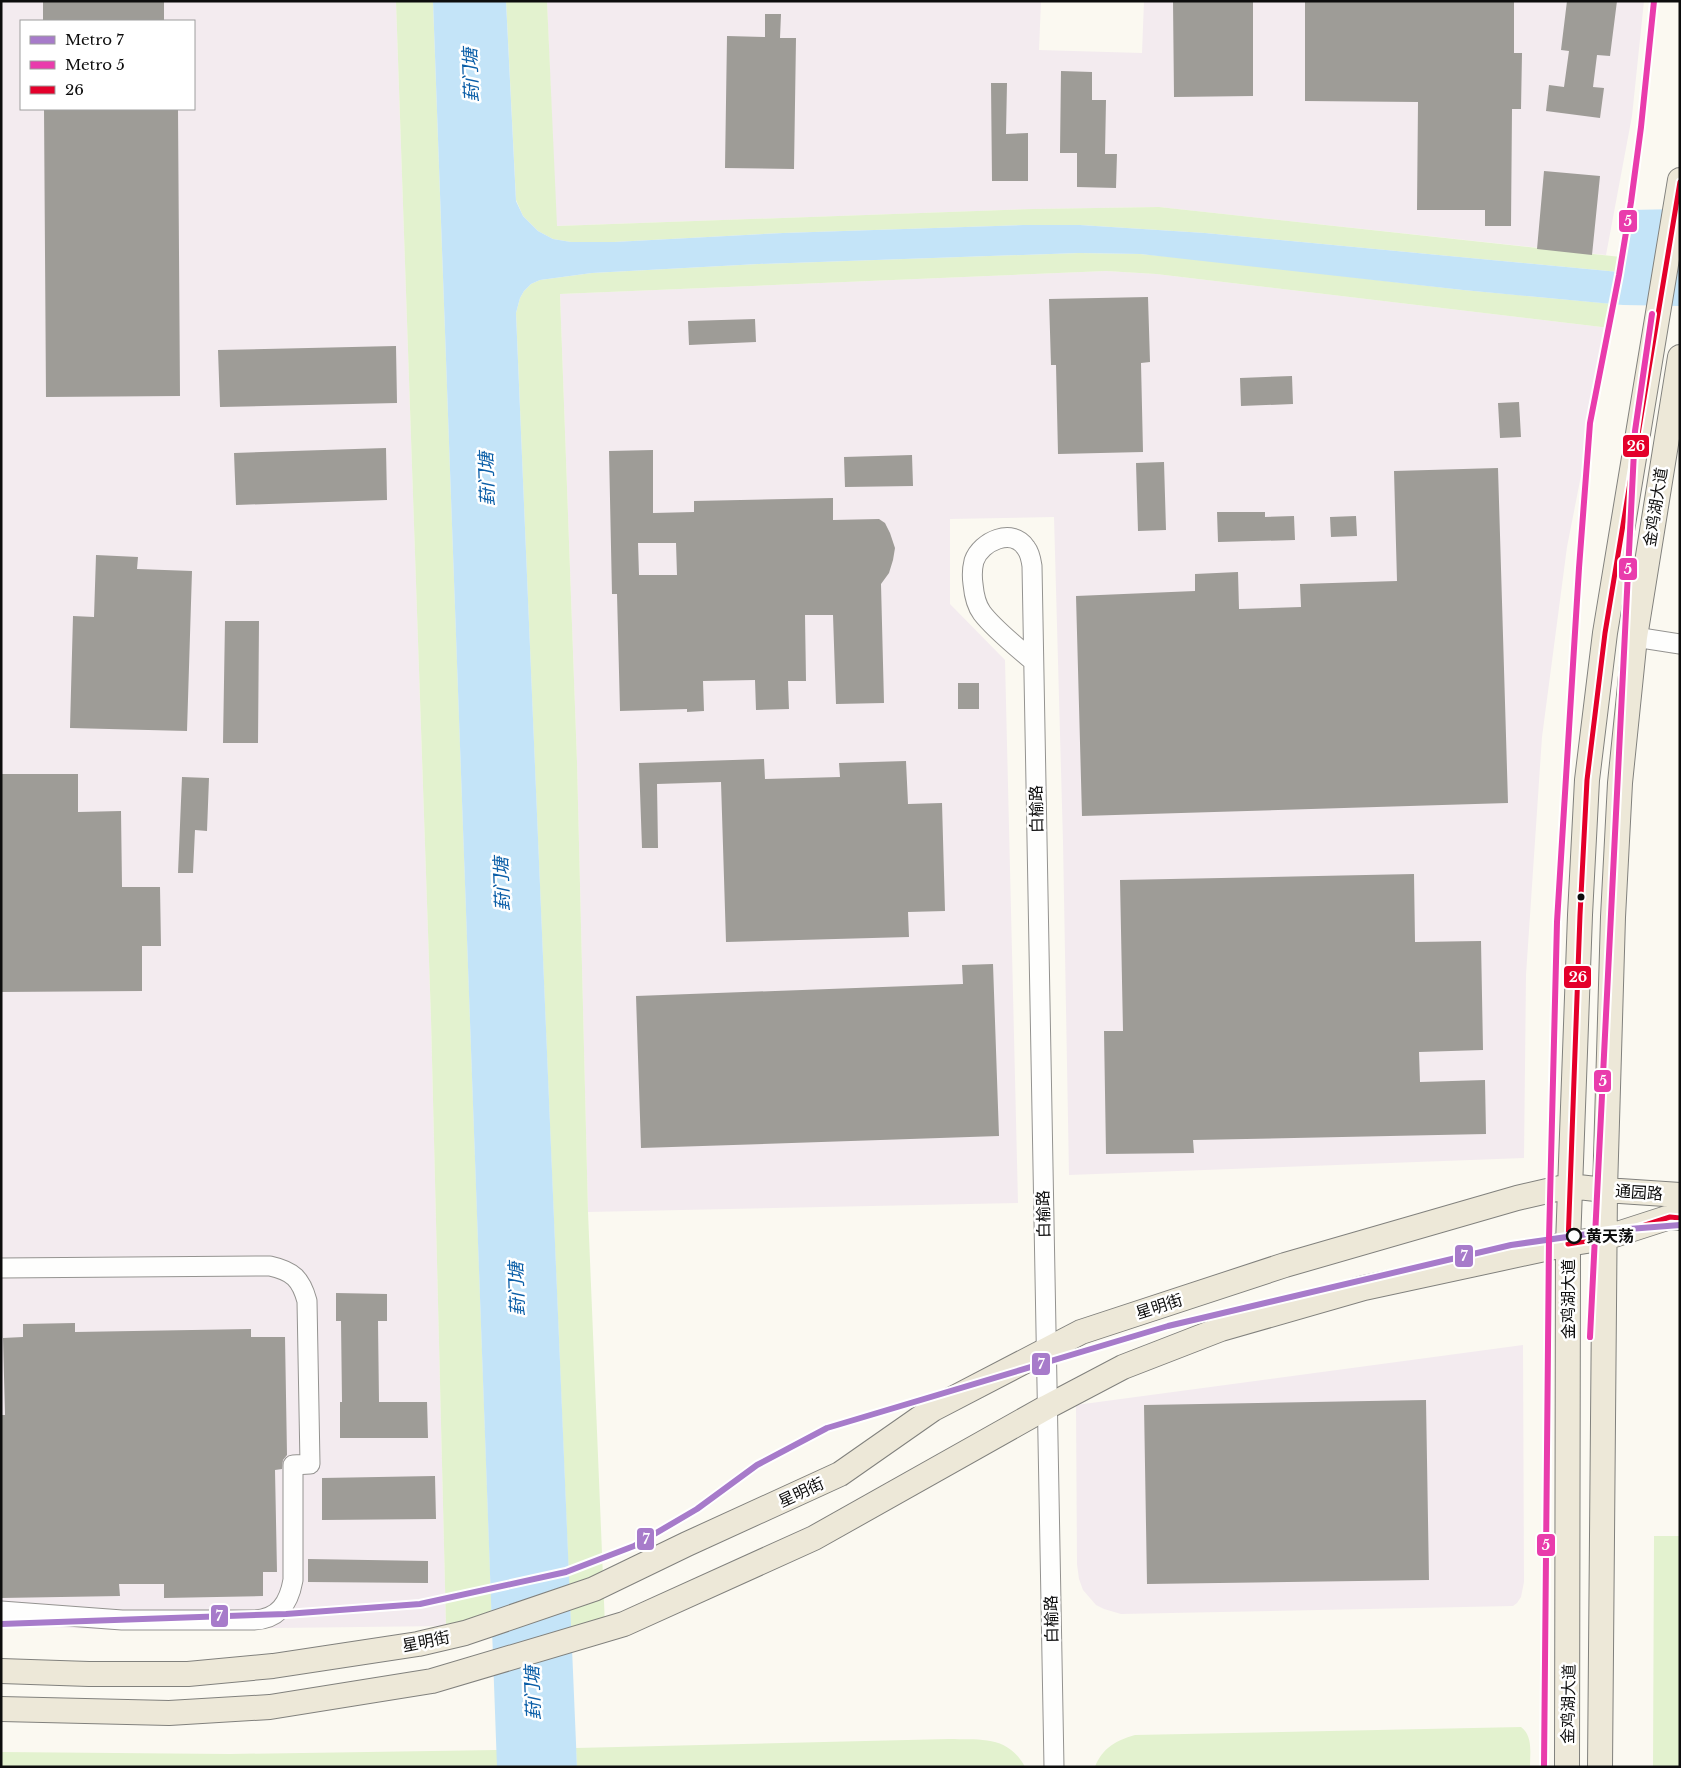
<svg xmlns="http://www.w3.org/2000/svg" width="1681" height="1768" viewBox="0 0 1681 1768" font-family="'Libre Baskerville','Noto Sans SC',serif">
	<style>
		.industrial { fill: #f3ebef; fill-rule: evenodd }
		.green { fill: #e3f2cf }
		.water { fill: #c4e4f8 }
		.building { fill: #9e9c97; fill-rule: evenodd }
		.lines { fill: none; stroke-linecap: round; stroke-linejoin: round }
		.minor-casing { stroke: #949390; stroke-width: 21 }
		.major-casing { stroke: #81817d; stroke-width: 26 }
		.minor { stroke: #fefefd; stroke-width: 19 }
		.major { stroke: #ede8d8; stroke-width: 24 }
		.bus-1-casing { stroke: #fff; stroke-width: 9 }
		.bus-1 { stroke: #e4002b; stroke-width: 5 }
		.metro-1-casing { stroke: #fff; stroke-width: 10 }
		.metro-2-casing { stroke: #fff; stroke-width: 10 }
		.metro-1 { stroke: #a77bca; stroke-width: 6 }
		.metro-2 { stroke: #e93cac; stroke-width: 6 }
		.bus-dot { fill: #0d0d0d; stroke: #fff; stroke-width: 2 }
		.stop-dot { fill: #fff; stroke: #0d0d0d; stroke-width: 2.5 }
		.labels { text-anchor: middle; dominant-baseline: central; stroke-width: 5; stroke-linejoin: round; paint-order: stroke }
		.street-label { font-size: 16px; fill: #0d0d0d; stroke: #fff }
		.stop-label { font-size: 16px; font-weight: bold; fill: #0d0d0d; stroke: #fff; text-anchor: start }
		.water-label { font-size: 18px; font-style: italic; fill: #0c5fa8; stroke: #fff }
		.line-badge { stroke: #fff; stroke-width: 2 }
		.badge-label { font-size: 14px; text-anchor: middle; font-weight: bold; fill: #fff }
	</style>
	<rect width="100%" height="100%" fill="#fbf9f1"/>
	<!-- industrial -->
	<path class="industrial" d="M1 1H396L431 1019 446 1626 120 1630 1 1625ZM21 21H194V109H21Z
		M547 1H1041L1039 50 1142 53 1144 1H1644L1632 116 1606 255 1159 207 1033 209 556 226Z
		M1106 271 1156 274 1610 328 1567 547 1542 737 1526 975 1524 1158 1069 1175 1063 842 1054 517 950 519V604L1005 660 1018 1203 588 1212 577 762 560 294Z
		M1523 1345 1524 1582 1521 1597 1517 1603 1513 1606 1121 1614 1104 1609 1096 1605 1083 1590 1079 1579 1077 1564 1076 1405Z"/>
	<!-- green -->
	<path class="green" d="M396 1H433L492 1625 446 1626 431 1019Z
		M506 1H547L557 226 1033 209 1159 207 1621 257 1619 272 1205 233 1080 225H1023L783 233 614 242H571L553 239 538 231 523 216 516 200Z
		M1079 253 1140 254 1206 260 1463 290 1614 304 1610 328 1156 274 1106 271 560 294 577 762 588 1212 605 1626 571 1629 516 313 520 298 524 291 531 284 540 280 592 273 759 264Z
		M1654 1536H1680V1767H1653Z
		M1521 1727C1533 1736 1530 1752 1530 1767H1095C1102 1748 1117 1740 1135 1735Z
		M949 1739C980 1740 1008 1735 1025 1767H577L576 1748Z
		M497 1750V1767H1V1752L230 1754Z"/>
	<!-- water -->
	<path class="water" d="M433 1H506L516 201 523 216 538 231 553 239 571 242H614L783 233 1023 225H1080L1205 233 1619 272 1629 210 1680 209V306L1623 305 1463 290 1140 254 1079 253 759 264 592 273 540 280 531 284 524 291 520 298 516 313 577 1767H497Z"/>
	<!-- building -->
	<path class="building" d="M43 1H164V21H43Z
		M1173 1H1253V96L1174 97Z
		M1305 1H1514V53H1522L1521 109H1512L1511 226H1485V210H1417L1418 102 1305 101Z
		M1567 1H1617L1610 56 1597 55 1593 87 1604 88 1600 118 1546 111 1549 85 1564 87 1569 51 1561 50Z
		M765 14H781L780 38H796L794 169 725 168 727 36 765 37Z
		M1061 71 1092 72V100H1106L1105 154H1117L1116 188 1077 187V153H1060Z
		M991 83H1007L1006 134 1028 133V181H992Z
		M44 109H178L180 396 46 397Z
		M1544 171 1600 176 1592 255 1537 249Z
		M1148 297 1150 362 1141 363 1143 452 1058 454 1056 365H1051L1049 299Z
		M755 319 756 342 689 345 688 321Z
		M396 346 397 403 220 407 218 350Z
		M1292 376 1293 404 1241 406 1240 378Z
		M1519 402 1521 437 1500 438 1498 403Z
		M386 448 387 500 236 505 234 453Z
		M653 450V513L694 512V501L833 498V520L879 519 885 523 890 533 895 548 893 560 889 573 881 584 884 703 836 704 833 615H805L806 681H788L789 709 756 710 755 680 703 681 704 711 687 712V709L620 711 617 594H612L609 451ZM638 543H676L677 575H639Z
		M912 455 913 486 845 487 844 457Z
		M1164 462 1166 530 1138 531 1136 463Z
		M1498 468 1508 803 1082 816 1076 596 1195 591V574L1238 572 1239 609 1301 607 1300 584 1397 581 1394 471Z
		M1217 512H1265V517L1294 516 1295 540 1218 542Z
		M1356 516 1357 536 1331 537 1330 517Z
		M96 555 138 557 137 569 192 571 187 731 70 728 73 616 94 617Z
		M225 621H259L258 743H223Z
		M958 683H979V709H958Z
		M764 759 765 779 840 777 839 763 906 761 908 804 942 803 945 911 908 912 909 937 726 942 721 782 657 784 658 848H642L639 763Z
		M1 774H78V812L121 811 122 887H160L161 946H142V991L1 992Z
		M182 777 209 778 207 831 195 830 193 873H178Z
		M1414 874 1415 942 1481 941 1483 1050 1419 1052 1420 1082 1485 1080 1486 1134 1193 1140 1194 1153 1106 1154 1104 1031H1123L1120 880Z
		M993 964 999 1136 641 1148 636 996 963 984 962 965Z
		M336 1293 387 1294V1321H378L379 1402H427L428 1438H340V1402H342L341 1321H336Z
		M75 1323V1332L251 1329V1337H285L287 1455 283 1460 282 1469 275 1470 277 1572H263V1596L164 1598V1584H119L120 1596 1 1598V1415H5L3 1338 23 1337V1324Z
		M1426 1400 1429 1580 1147 1584 1144 1405Z
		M435 1476 436 1519 322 1520V1478Z
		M308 1559 428 1561V1583L308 1582Z"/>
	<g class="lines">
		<!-- minor casing -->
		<g class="minor-casing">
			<path id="minor" d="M1635 637 1680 644
				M1033 661C1018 648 994 629 982 613 976 605 974 595 973 584 972 577 972 569 974 561 981 541 1013 527 1026 548 1030 553 1031 559 1032 566L1054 1767
				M1 1268 270 1266C293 1271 301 1279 307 1301L310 1464 293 1465V1580C289 1603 279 1619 254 1620H122L1 1611"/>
		</g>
		<!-- major casing -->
		<g class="major-casing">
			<path id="major" d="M1 1671 89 1674H188L273 1666 418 1644 465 1633 594 1589 687 1544 840 1474 933 1409 1081 1332 1285 1265 1517 1198 1569 1186 1605 1190 1680 1195
				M1 1709 169 1713 270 1707 432 1681 624 1624 814 1538 1047 1407 1123 1367 1221 1329 1364 1288 1568 1244 1605 1238 1670 1217 1680 1218
				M1567 1767 1568 1244 1580 915 1587 780 1605 633 1680 180
				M1600 1767 1605 1190 1613 917 1620 783 1635 637 1680 357"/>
		</g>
		<!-- minor -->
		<use href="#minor" class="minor"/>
		<!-- major -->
		<use href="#major" class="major"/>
		<!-- bus-1 casing -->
		<g class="bus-1-casing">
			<path id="bus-1" d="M1568 1244 1580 915 1587 780 1605 633 1680 182
				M1568 1244 1605 1238 1670 1217 1680 1218"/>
		</g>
		<!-- bus-1 -->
		<use href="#bus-1" class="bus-1"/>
		<!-- metro-1 casing -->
		<g class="metro-1-casing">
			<path id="metro-1" d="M1 1624 286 1614 420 1604 566 1572 634 1546 697 1509 757 1465 827 1428 1168 1326 1511 1245 1616 1230 1680 1225"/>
		</g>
		<!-- metro-2 casing -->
		<g class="metro-2-casing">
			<path id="metro-2" d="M1590 1337 1635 431 1652 314
				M1544 1767 1549 1239 1557 922 1579 568 1590 423 1619 275 1631 202 1641 127 1654 1"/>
		</g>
		<!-- metro-1 -->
		<use href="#metro-1" class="metro-1"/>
		<!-- metro-2 -->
		<use href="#metro-2" class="metro-2"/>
	</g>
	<!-- markers -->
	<circle class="bus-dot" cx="1581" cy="897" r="4.5"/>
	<circle class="stop-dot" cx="1574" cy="1236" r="7"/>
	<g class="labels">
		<!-- street labels -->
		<g class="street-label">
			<text transform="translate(1655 507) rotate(-81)">金鸡湖大道</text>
			<text transform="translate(1036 809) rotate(-91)">白榆路</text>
			<text transform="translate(1639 1192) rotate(4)">通园路</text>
			<text transform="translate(1043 1214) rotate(-91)">白榆路</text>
			<text transform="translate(1568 1299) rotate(-90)">金鸡湖大道</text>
			<text transform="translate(1159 1306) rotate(-18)">星明街</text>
			<text transform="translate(801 1492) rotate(-25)">星明街</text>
			<text transform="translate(1051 1619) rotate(-91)">白榆路</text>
			<text transform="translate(426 1641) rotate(-11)">星明街</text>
			<text transform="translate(1568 1704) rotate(-89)">金鸡湖大道</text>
		</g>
		<!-- stop labels -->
		<g class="stop-label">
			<text x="1586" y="1236">黄天荡</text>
		</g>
		<!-- water labels -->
		<g class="water-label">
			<text transform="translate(471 75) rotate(-92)">葑门塘</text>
			<text transform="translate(487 479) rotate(-92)">葑门塘</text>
			<text transform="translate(502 884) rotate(-92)">葑门塘</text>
			<text transform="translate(517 1289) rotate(-92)">葑门塘</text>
			<text transform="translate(533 1693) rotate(-92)">葑门塘</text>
		</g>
	</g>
	<g class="line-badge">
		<rect x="1618" y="209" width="20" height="24" rx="5" fill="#e93cac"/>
		<rect x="1622" y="434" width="28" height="24" rx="5" fill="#e4002b"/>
		<rect x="1618" y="557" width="20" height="24" rx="5" fill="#e93cac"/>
		<rect x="1563" y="965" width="29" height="24" rx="5" fill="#e4002b"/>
		<rect x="1593" y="1069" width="19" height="24" rx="5" fill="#e93cac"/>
		<rect x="1454" y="1244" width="20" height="24" rx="5" fill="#a77bca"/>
		<rect x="1031" y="1352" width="20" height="24" rx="5" fill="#a77bca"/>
		<rect x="636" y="1527" width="19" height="24" rx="5" fill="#a77bca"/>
		<rect x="1536" y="1533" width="20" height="24" rx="5" fill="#e93cac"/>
		<rect x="210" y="1604" width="19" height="24" rx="5" fill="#a77bca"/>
	</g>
	<g class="badge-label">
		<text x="1628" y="226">5</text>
		<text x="1636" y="451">26</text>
		<text x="1628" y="574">5</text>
		<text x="1578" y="982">26</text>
		<text x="1603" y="1086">5</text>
		<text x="1464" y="1261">7</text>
		<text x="1041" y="1369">7</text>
		<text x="646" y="1544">7</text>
		<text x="1546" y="1550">5</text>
		<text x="219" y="1621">7</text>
	</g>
	<!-- border -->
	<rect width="1681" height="1768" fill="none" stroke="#0d0d0d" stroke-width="5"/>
	<!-- legend -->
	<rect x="20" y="20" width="175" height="90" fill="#ffffff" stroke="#9e9e9e"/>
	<rect x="30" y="36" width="25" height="8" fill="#a77bca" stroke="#9e9e9e"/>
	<text x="65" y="45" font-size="15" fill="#0d0d0d">Metro 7</text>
	<rect x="30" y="61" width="25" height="8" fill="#e93cac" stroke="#9e9e9e"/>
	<text x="65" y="70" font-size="15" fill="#0d0d0d">Metro 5</text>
	<rect x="30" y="86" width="25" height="8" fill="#e4002b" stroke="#9e9e9e"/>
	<text x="65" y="95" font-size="15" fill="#0d0d0d">26</text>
</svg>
